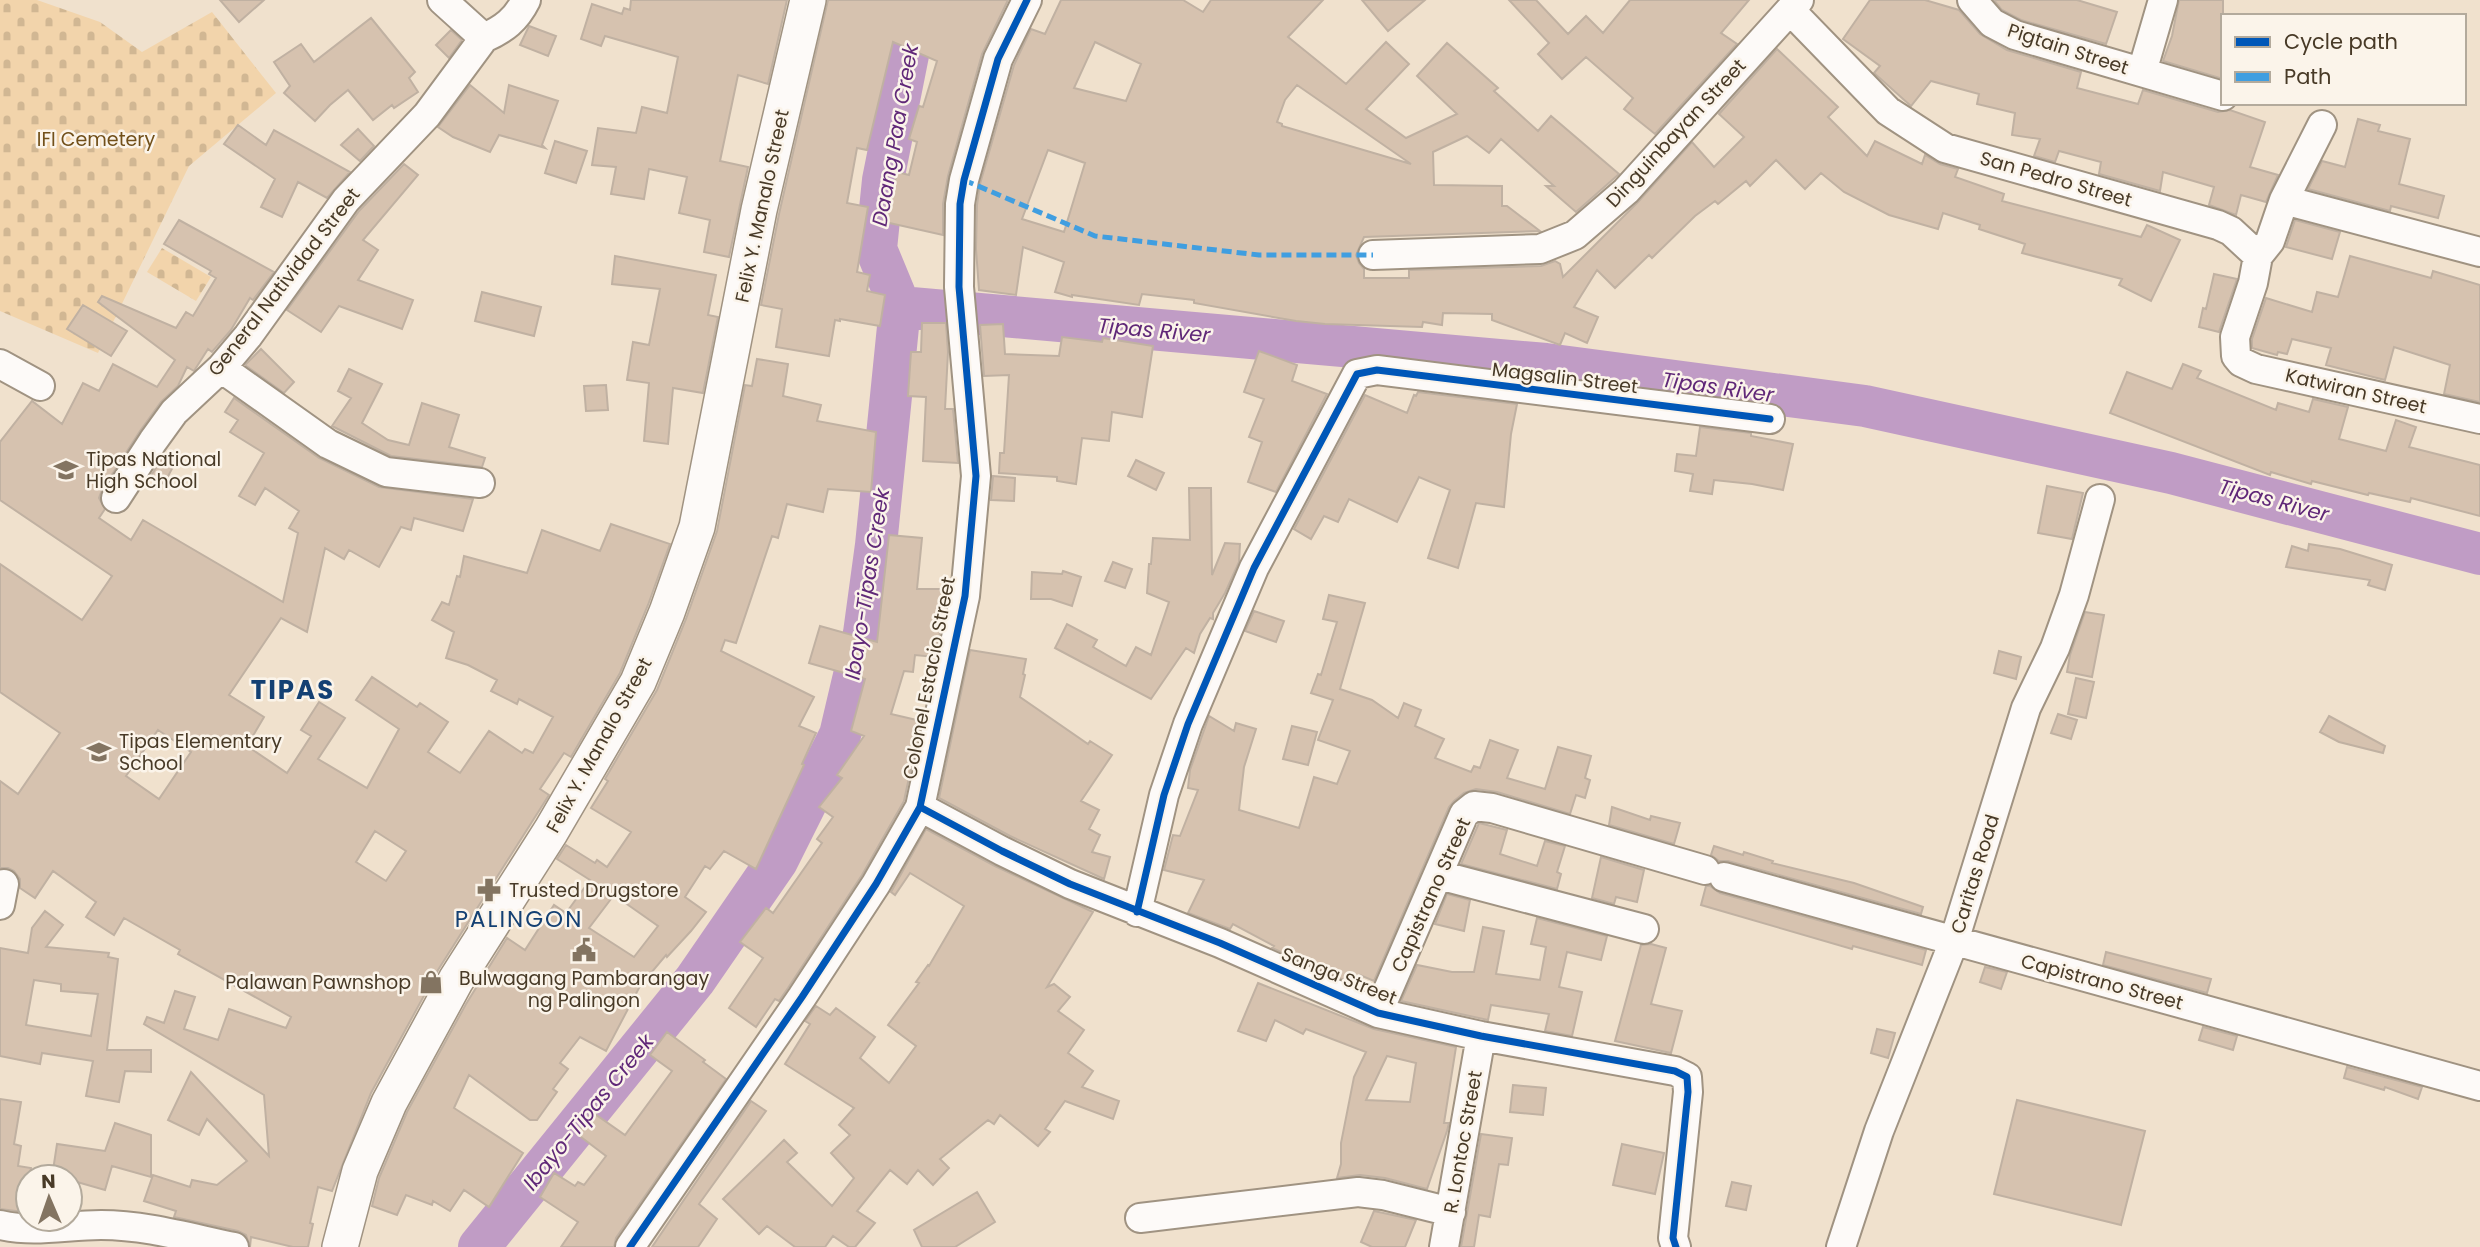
<svg xmlns="http://www.w3.org/2000/svg" width="2480" height="1247" viewBox="0 0 2480 1247" font-family="Poppins,sans-serif">
	<style>
		.cemetery { fill: url(#cemetery-stones) }
		.lines { fill: none; stroke-linecap: round; stroke-linejoin: round }
		.river { stroke: #c09cc5; stroke-width: 42 }
		.building { fill: #d6c2af; stroke: #c0b1a2; stroke-width: 2; fill-rule: evenodd }
		.minor-casing { stroke: #a09382; stroke-width: 32 }
		.major-casing { stroke: #a09382; stroke-width: 38 }
		.minor { stroke: #fdfaf8; stroke-width: 28 }
		.major { stroke: #fdfaf8; stroke-width: 35 }
		.quiet { stroke: #409ee0; stroke-width: 5; stroke-dasharray: 10 5; stroke-linecap: butt }
		.cycleway-casing { stroke: #fbf4ea; stroke-width: 11 }
		.cycleway { stroke: #0057b8; stroke-width: 7 }
		.labels { text-anchor: middle; dominant-baseline: central; stroke-width: 5; stroke-linejoin: round; paint-order: stroke }
		.street-label { font-size: 19px; fill: #483a27; stroke: #fbf4ea }
		.park-label { font-size: 19px; fill: #72501a; stroke: #fbf4ea }
		.poi-label { font-size: 19px; fill: #483a27; stroke: #fbf4ea; text-anchor: start }
		.water-label { font-size: 21px; font-style: italic; fill: #602878; stroke: #fbf4ea }
		.quarter-label { font-size: 23px; letter-spacing: 2px; fill: #144073; stroke: #fbf4ea }
		.district-label { font-size: 26px; font-weight: bold; letter-spacing: 2px; fill: #144073; stroke: #fbf4ea }
	</style>
	<defs>
		<pattern id="cemetery-stones" width="16" height="16" patternUnits="userSpaceOnUse" patternTransform="scale(1.75)"><rect width="16" height="16" fill="#f2d4ab"/><path d="M2 7V4a2 2 0 0 1 4 0v3zM10 15v-3a2 2 0 0 1 4 0v3z" fill="#d1b793"/></pattern>
	</defs>
	<rect width="100%" height="100%" fill="#f0e1cd"/>
	<!-- cemetery -->
	<path class="cemetery" d="M0 0H37L100 22 142 52 212 12 276 93 189 166 98 353 0 311Z
		M162 248 211 277 196 301 147 272Z"/>
	<g class="lines">
		<!-- river -->
		<path class="river" d="M900 307 1546 364 1865 406 2171 473 2480 554
			M479 1247 695 980 777 861 840 735 864 633 876 545 900 307 876 249 883 180 919 0"/>
	</g>
	<!-- building -->
	<path class="building" d="M220 0H264L239 22Z
		M631 0H787L768 84 738 75 720 161 748 167 729 257 704 252 710 220 679 213 687 177 649 169 644 199 611 194 616 167 592 165 598 128 636 133 642 107 667 113 678 57 605 36 601 46 581 39 592 4 622 14 624 8 630 10Z
		M828 0H1008L982 54 948 176 943 204V235L885 222 897 172 909 175 917 142 909 139 919 106 923 107 937 61 893 42 867 150 857 148 847 203 868 207 857 272 870 275 867 291 885 295 880 326 840 319V321L835 320 829 356 776 347 782 309 761 305 779 214Z
		M1061 0H1183L1203 12 1211 0H1323L1288 37 1346 84 1386 42 1409 64 1366 109 1406 138 1457 114 1417 76 1447 43 1498 88 1494 91 1538 131 1551 116 1619 174 1576 212 1546 186H1554L1501 139 1489 153 1467 136 1433 152 1434 185 1502 186V206H1507L1540 231 1364 237 1356 255 1359 263 1364 269V278H1409V270L1541 266 1555 261 1560 264 1563 277 1638 202 1692 142 1714 167 1744 137 1719 114 1777 49 1838 107 1828 117 1867 156 1875 141 1922 164 1925 155 1940 164 1958 169 1955 177 2004 194 2002 201 2141 237 2147 225 2180 240 2151 301 2119 285 2122 279 2022 253 2025 244 1979 229 1980 225 1943 213 1938 229 1889 215 1844 192 1821 173 1805 189 1776 160 1750 186 1746 181 1718 204 1715 201 1695 216 1652 258 1649 255 1615 288 1597 270 1574 307 1598 317 1587 343 1565 333 1560 345 1492 320V314L1443 313 1442 325 1423 322 1422 327 1325 324 1296 321 1194 303V300L1142 294 1139 305 1072 295V297L1055 292 1064 262 1023 247 1016 295 979 290 976 249 977 205 980 184 1014 65 1031 29 1045 34ZM1095 42 1141 64 1126 101 1074 88ZM1297 85 1411 164 1282 126V124L1277 122 1285 100ZM1048 150 1085 163 1064 232 1022 219Z
		M1362 0H1425L1388 31Z
		M1509 0H1536L1568 34 1586 16 1603 33 1630 0H1749L1721 33 1737 44 1655 134 1624 109 1633 98 1586 57 1562 79 1538 54 1549 43Z
		M1870 0H1925L1959 10 1980 34 2007 50 2081 72 2077 88 2138 104 2143 90 2218 112 2230 110 2265 122 2250 167 2278 175 2266 202 2241 195 2236 215 2209 205 2214 187 2163 172 2160 191 2099 174 2101 162 2059 151 2055 162 2034 156 2040 139 2012 135 2015 113 1977 104 1979 94 1931 81 1911 106 1874 73 1880 66 1843 39Z
		M1994 0H2077L2117 12 2106 44 2021 20 2002 10Z
		M2179 0H2223V79L2163 61 2172 36Z
		M371 18 415 72 409 78 418 92 394 108 392 105 373 120 348 90 330 105 315 121 284 93 290 86 274 62 301 44 314 62Z
		M529 26 556 36 548 56 520 45Z
		M451 30 462 40 449 58 436 45Z
		M470 85 504 113 509 85 558 101 542 145 545 148 499 135 490 152 453 137 438 127Z
		M2358 119 2380 125 2378 131 2410 139 2399 184 2444 196 2438 218 2391 206 2390 211 2308 189 2322 161 2345 167Z
		M238 125 266 145 274 130 350 172 327 198 298 182 282 217 261 207 275 179 224 144Z
		M358 129 374 146 360 161 341 145Z
		M555 141 587 151 576 183 545 173Z
		M404 164 418 175 363 240 378 250 358 280 413 300 402 329 339 306 321 332 287 310 359 211Z
		M179 220 274 272 253 300 250 298 231 330 212 352 208 349 194 371 187 367 178 386 161 402 140 431 102 490 99 498 105 509 99 518 131 540 143 520 283 602 298 533 289 528 299 511 265 488 255 505 239 496 264 453 230 432 238 420 225 412 234 398 319 458 379 487 473 499 463 531 414 518 411 530 401 527 379 567 349 550 344 559 325 548 307 632 281 618 229 695 264 717 247 746 287 773 311 736 301 730 319 702 345 718 318 759 367 788 399 729 356 700 372 677 417 707 420 703 448 722 428 752 460 773 489 731 522 753 525 749 533 753 553 717 519 699 517 704 491 691 497 680 468 665 446 658 454 632 432 620 442 602 449 605 457 576 460 577 464 556 527 573 542 530 600 551 611 524 670 544 648 605 620 673 571 757 564 753 540 789 549 795 438 970 371 1093 332 1191 318 1187 310 1223 313 1224 308 1247H293L251 1237 250 1247 246 1235 238 1231 174 1217 176 1211 144 1201 153 1175 190 1187 192 1180 217 1185 247 1161 207 1119 199 1135 168 1120 191 1072 269 1156 264 1095 144 1024 147 1017 164 1023 175 991 195 997 184 1029 218 1040 229 1009 286 1028 291 1017 178 954 180 950 124 918 114 935 86 917 96 902 53 871 35 898 20 888V879L14 871 8 868H0V781L18 794 60 733 0 692V564L82 620 112 576 0 500V442L32 401 62 424 83 383 99 391 113 364 157 387 175 360 98 302 102 296 176 328 186 312 193 316 216 278 209 274 211 271 164 244ZM158 730 191 752 159 799 126 776ZM375 831 406 851 386 881 356 862Z
		M2295 220 2340 232 2332 259 2286 247Z
		M615 256 716 275 708 315 718 317 703 393 673 388 668 444 644 441 649 383 627 380 633 342 649 345 660 289 612 284Z
		M2350 256 2431 278 2433 271 2480 285V402L2444 394 2450 365 2394 347 2385 380 2326 365 2331 348 2292 339 2287 354 2278 352 2277 355 2252 348V339L2266 298 2312 312 2317 292 2338 297Z
		M2214 274 2237 279 2219 332 2199 327 2203 308 2206 309Z
		M482 292 541 307 534 336 475 321Z
		M83 305 127 331 111 356 67 329Z
		M922 323H946L948 352 945 409H953L958 463 923 461 926 397 908 396 911 352H921Z
		M1003 324 1005 354 1059 356 1062 337 1102 342 1103 338 1153 346 1142 417 1112 412 1109 441 1082 438 1076 484 1057 481V477L999 473 1000 453H1004L1009 375 984 376 980 325Z
		M261 349 294 382 284 393 245 365Z
		M1259 351 1297 365 1292 381 1327 394 1276 492 1248 482 1262 442 1249 437 1264 399 1244 392Z
		M757 359 788 364 783 396 821 405 817 421 876 432 871 492 828 489 823 512 787 504 778 538 772 536 736 643 725 640 721 651 814 697 799 726 816 733 802 764 804 765 756 869 724 851 710 869 705 866 685 897 706 912 691 931 667 957 666 955 640 986 606 1051 580 1037 560 1063 568 1069 553 1089 557 1092 537 1120H530L469 1075 454 1108 523 1153 489 1207 464 1190 450 1211 433 1201 432 1205 406 1195 397 1215 372 1206 379 1178 407 1112 466 1004 507 938 525 950 554 905 566 913 590 880 557 859 566 845 595 863 597 860 607 867 631 832 591 808 608 781 605 779 657 690 686 619 717 531 745 385 752 386ZM614 895 658 926 634 957 589 928Z
		M2183 364 2201 371 2197 378 2276 410 2278 403 2309 412 2313 399 2348 407 2339 439 2386 451 2396 420 2416 427 2409 447 2480 465V516L2411 498 2410 502 2369 493 2368 495 2312 481 2311 484 2271 472 2270 475 2110 413 2127 372 2172 389Z
		M349 369 382 384 362 423 388 440 409 445 422 403 459 415 449 447 485 458 482 467 391 456 332 426 351 398 338 391Z
		M606 385 608 410 586 411 584 386Z
		M1418 392 1517 404 1511 434 1504 507 1476 503 1458 568 1428 558 1450 490 1419 477 1397 522 1349 499 1338 522 1324 516 1311 539 1294 529 1365 395 1407 413 1414 395 1416 396Z
		M1700 427 1751 433V436L1793 444 1783 490 1752 484 1714 480 1712 494 1690 491 1693 474 1675 471 1677 454 1696 456Z
		M163 457 175 463 164 484 150 477Z
		M1136 460 1164 473 1156 490 1128 476Z
		M993 476 1015 478 1014 501 991 500Z
		M2047 486 2083 493 2072 539 2038 533Z
		M1189 488H1211L1212 575 1225 543 1240 544 1239 562 1225 593 1213 613V619L1210 618 1200 634 1194 653 1186 648 1151 699 1055 648 1067 624 1097 640 1093 647 1126 666 1136 647 1151 655 1169 602 1147 593 1149 564H1151L1153 538 1190 540Z
		M889 535 922 538 917 589H949L935 657 915 655 913 672 904 671 891 714 921 721 904 801 862 875 788 988 779 1001 775 999 756 1027 729 1008 763 958 740 942 766 908 773 913 822 843 817 839 833 817 819 807 842 778 837 775 864 736 851 731 865 679 809 663 820 626 877 642Z
		M2309 544 2340 549 2392 565 2385 590 2368 585 2370 580 2286 567 2292 546 2308 551Z
		M1113 562 1132 569 1125 588 1105 581Z
		M1063 571 1081 577 1072 606 1051 599H1031L1032 572 1062 574Z
		M1329 595 1365 603 1340 689 1372 700 1398 718 1404 703 1421 710 1415 726 1444 739 1435 758 1471 772 1474 766 1480 768 1490 740 1518 750 1507 778 1545 789 1558 747 1591 756 1585 778 1590 780 1585 798 1576 795 1570 814 1497 792 1476 789 1464 793 1454 801 1449 807 1374 981 1360 975 1355 985 1272 948 1274 946 1233 924 1230 929 1188 913 1204 880 1164 870 1173 835 1180 836 1198 790 1188 788 1190 770 1209 716 1234 731 1236 723 1256 729 1244 767 1239 810 1299 828 1314 777 1337 784 1350 751 1318 740 1333 700 1311 693 1318 674 1321 675 1337 622 1323 619Z
		M1254 611 1284 621 1276 642 1245 631Z
		M2085 612 2104 615 2092 677 2067 672 2070 655Z
		M970 650 1026 659 1023 674 1025 675 1020 697 1088 744 1090 741 1112 755 1081 801 1099 810 1089 829 1100 835 1092 852 1110 857 1104 879 1010 836 939 798Z
		M1999 651 2021 657 2016 679 1994 673Z
		M2076 678 2094 682 2086 718 2068 714Z
		M2058 714 2077 720 2071 739 2051 733Z
		M2329 716 2385 746 2383 753 2339 742 2320 732Z
		M1292 726 1317 732 1308 765 1283 759Z
		M1612 807 1650 820 1651 816 1680 823 1674 844 1609 825Z
		M1479 823 1507 830 1500 854 1537 866 1545 841 1565 846 1557 872 1561 874 1557 889 1461 864Z
		M926 829 995 866 1093 912 1047 987 1054 984 1070 997 1058 1011 1084 1030 1068 1053 1093 1071 1082 1087 1119 1101 1113 1119 1065 1101 1045 1129 1050 1132 1038 1146 1000 1115 994 1124 988 1120 940 1159 949 1168 933 1185 918 1170 907 1184 890 1170 857 1211 875 1223 855 1247H849L833 1236 825 1247H795L767 1226 759 1234 723 1199 784 1140 797 1153 787 1162 832 1206 854 1178 831 1153 850 1135 839 1125 854 1108 785 1064 810 1024 805 1021 816 1006 830 1015 836 1008 875 1037 860 1058 889 1083 916 1046 888 1025 919 983 916 982 928 965 929 966 964 906 910 873 895 895 891 892Z
		M1714 846 1743 855 1744 852 1773 861 1772 863 1854 883 1923 907 1921 914 1728 861H1719L1711 855Z
		M1601 857 1644 870 1637 902 1616 897 1614 904 1592 898Z
		M1706 886H1710L1720 893 1926 950 1922 965 1853 946 1852 949 1701 905Z
		M1447 894 1470 900 1464 931 1435 924Z
		M45 911 63 925 46 947 109 953 108 957 118 959 107 1050H151V1072L125 1071 119 1102 86 1096 93 1061 42 1053 40 1064 0 1056V948L28 953 32 928ZM34 980 61 984V991L98 994 91 1036 26 1025Z
		M1537 918 1607 936 1601 960 1567 952 1559 987 1582 992 1572 1036 1545 1031 1549 1014 1491 1005 1488 1020 1401 1001 1417 965 1452 972H1474L1483 927 1504 931 1496 974 1540 980 1546 947 1531 944Z
		M1651 944 1666 948 1651 1004 1682 1011 1671 1053 1615 1041 1641 945Z
		M2106 952 2211 979 2207 993 2103 965Z
		M1985 967 2007 972 2001 989 1980 982Z
		M1258 983 1374 1029 1456 1047 1444 1123H1449L1447 1131 1427 1189 1385 1178 1360 1175 1337 1178 1341 1164V1143L1354 1077 1366 1052 1306 1029 1303 1034 1275 1020 1266 1041 1238 1031ZM1387 1056 1416 1063 1410 1102 1366 1100Z
		M2203 1027 2237 1036 2233 1050 2199 1040Z
		M1877 1029 1895 1033 1888 1058 1871 1053Z
		M667 1032 705 1060 703 1062 726 1079 616 1238 614 1247H561L578 1222 540 1197 554 1173 575 1186 578 1182 584 1185 606 1156 577 1134 592 1112 625 1135 672 1071 650 1055Z
		M2347 1067 2422 1087 2418 1099 2385 1087 2384 1090 2344 1078Z
		M1513 1085 1546 1088 1543 1115 1510 1112Z
		M0 1099 21 1102 14 1144 21 1146 18 1166 31 1168 24 1212 0 1209Z
		M2017 1100 2145 1131 2121 1225 1994 1194Z
		M751 1101 766 1111 699 1204 717 1219 698 1247H652Z
		M115 1123 151 1135V1177L112 1166 105 1190 70 1180V1177H52L57 1144 105 1151Z
		M1481 1134 1512 1138 1508 1165 1499 1164 1490 1217 1479 1215 1474 1247H1461Z
		M1622 1144 1664 1153 1655 1194 1613 1185Z
		M1732 1182 1751 1186 1746 1210 1726 1206Z
		M977 1192 995 1222 955 1247H922L914 1230Z
		M1374 1211 1416 1220 1405 1247H1372L1361 1242Z"/>
	<g class="lines">
		<!-- minor casing -->
		<g class="minor-casing">
			<path id="minor" d="M442 0 484 38
				M1972 0 1992 23 2015 35 2223 96
				M1790 10 1888 111 1945 148 2218 225 2231 231 2258 256
				M484 38C504 29 516 20 526 0
				M2142 72 2163 0
				M2284 200 2480 252
				M1373 255 1540 249 1575 235 1626 191 1799 0
				M2258 256 2253 283 2235 337 2236 356 2241 362 2256 369 2480 419
				M2258 256 2270 241 2284 200 2322 125
				M0 364 40 386
				M221 368 328 444 386 472 480 483
				M116 498 153 441 174 412 221 368 248 336 346 200 427 115 484 38
				M920 807 1002 851 1070 884 1220 943 1378 1013 1481 1036 1675 1071 1687 1077 1688 1092 1673 1238 1676 1247
				M1439 875 1644 929
				M1724 877 2480 1086
				M0 905 4 884
				M1137 912 1164 795 1188 724 1254 568 1357 374 1377 370 1770 419
				M1378 1013 1464 814 1474 806 1492 808 1705 870
				M1140 1218 1358 1192 1383 1195 1451 1212
				M0 1225C36 1233 66 1225 101 1225 146 1225 190 1238 234 1247
				M630 1247 802 997 876 884 920 807 965 596 976 476 959 287 960 204 964 180 998 59 1027 0
				M1444 1247 1481 1036
				M1841 1247 1879 1131 1954 941 2026 708 2055 648 2074 595 2100 499"/>
		</g>
		<!-- major casing -->
		<g class="major-casing">
			<path id="major" d="M340 1247 360 1171 389 1103 456 980 551 831 638 682 667 612 697 527 759 210 808 0"/>
		</g>
		<!-- minor -->
		<use href="#minor" class="minor"/>
		<!-- major -->
		<use href="#major" class="major"/>
		<!-- quiet -->
		<path class="quiet" d="M964 180 1095 236 1259 255H1373"/>
		<!-- cycleway casing -->
		<g class="cycleway-casing">
			<path id="cycleway" d="M920 807 1002 851 1070 884 1220 943 1378 1013 1481 1036 1675 1071 1687 1077 1688 1092 1673 1238 1676 1247
				M1137 912 1164 795 1188 724 1254 568 1357 374 1377 370 1770 419
				M630 1247 802 997 876 884 920 807 965 596 976 476 959 287 960 204 964 180 998 59 1027 0"/>
		</g>
		<!-- cycleway -->
		<use href="#cycleway" class="cycleway"/>
	</g>
	<!-- icons -->
	<defs>
		<g id="school-bare" transform="scale(1.89)"><path d="M0-5L7-2L0 1L-7-2ZM-4 1L0 2.5L4 1V4Q0 6-4 4Z" fill="#837461" stroke="#fbf4ea" stroke-width="2.5" paint-order="stroke"/></g>
		<g id="pharmacy-bare" transform="scale(1.89)"><path d="M-2-6h4v4h4v4h-4v4h-4v-4h-4v-4h4Z" fill="#837461" stroke="#fbf4ea" stroke-width="2.5" paint-order="stroke"/></g>
		<g id="civic-bare" transform="scale(1.89)"><path d="M-.6-6.5H3V-4.5H.6V-3L4-1V1h2V6H-6V1h2V-1L-.6-3ZM-1.2 2.5V6h2.4V2.5Z" fill="#837461" stroke="#fbf4ea" stroke-width="2.5" paint-order="stroke"/></g>
		<g id="shop-bare" transform="scale(1.89)"><path d="M-5-2.5h2.3a2.7 3.5 0 0 1 5.4 0H5L5.5 6h-11ZM-1.5-2.5h3a1.5 2.3 0 0 0-3 0Z" fill="#837461" stroke="#fbf4ea" stroke-width="2.5" paint-order="stroke"/></g>
	</defs>
	<g fill-rule="evenodd">
		<use href="#school-bare" x="66" y="470"/>
		<use href="#school-bare" x="99" y="752"/>
		<use href="#pharmacy-bare" x="489" y="890"/>
		<use href="#civic-bare" x="584" y="950"/>
		<use href="#shop-bare" x="431" y="982"/>
	</g>
	<g class="labels">
		<!-- street labels -->
		<g class="street-label">
			<text transform="translate(2068 49) rotate(18)">Pigtain Street</text>
			<text transform="translate(1676 133) rotate(-47)">Dinguinbayan Street</text>
			<text transform="translate(2056 179) rotate(16)">San Pedro Street</text>
			<text transform="translate(762 206) rotate(-78)">Felix Y. Manalo Street</text>
			<text transform="translate(284 282) rotate(-52)">General Natividad Street</text>
			<text transform="translate(1565 378) rotate(7)">Magsalin Street</text>
			<text transform="translate(2356 391) rotate(13)">Katwiran Street</text>
			<text transform="translate(929 678) rotate(-79)">Colonel Estacio Street</text>
			<text transform="translate(599 745) rotate(-61)">Felix Y. Manalo Street</text>
			<text transform="translate(1975 874) rotate(-73)">Caritas Road</text>
			<text transform="translate(1431 895) rotate(-66)">Capistrano Street</text>
			<text transform="translate(1339 976) rotate(22)">Sanga Street</text>
			<text transform="translate(2102 982) rotate(15)">Capistrano Street</text>
			<text transform="translate(1463 1142) rotate(-80)">R. Lontoc Street</text>
		</g>
		<!-- park labels -->
		<g class="park-label">
			<text x="96" y="139">IFI Cemetery</text>
		</g>
		<!-- poi labels -->
		<g class="poi-label">
			<text x="86" y="459">Tipas National<tspan x="86" dy="22">High School</tspan></text>
			<text x="119" y="741">Tipas Elementary<tspan x="119" dy="22">School</tspan></text>
			<text x="509" y="890">Trusted Drugstore</text>
			<text x="584" y="978" text-anchor="middle">Bulwagang Pambarangay<tspan x="584" dy="22">ng Palingon</tspan></text>
			<text x="411" y="982" text-anchor="end">Palawan Pawnshop</text>
		</g>
		<!-- water labels -->
		<g class="water-label">
			<text transform="translate(895 135) rotate(-80)">Daang Paa Creek</text>
			<text transform="translate(1154 330) rotate(5)">Tipas River</text>
			<text transform="translate(1718 387) rotate(8)">Tipas River</text>
			<text transform="translate(2274 500) rotate(15)">Tipas River</text>
			<text transform="translate(867 584) rotate(-81)">Ibayo-Tipas Creek</text>
			<text transform="translate(588 1112) rotate(-51)">Ibayo-Tipas Creek</text>
		</g>
		<!-- quarter labels -->
		<g class="quarter-label">
			<text x="519" y="919">PALINGON</text>
		</g>
		<!-- district labels -->
		<g class="district-label">
			<text x="293" y="690">TIPAS</text>
		</g>
	</g>
	<!-- legend -->
	<rect x="2221" y="14" width="245" height="91" fill="#fbf4ea" stroke="#b3aa9c" stroke-width="2"/>
	<rect x="2235" y="37" width="35" height="10" fill="#0057b8" stroke="#b3aa9c" stroke-width="2"/>
	<text x="2284" y="49" font-size="21" fill="#483a27">Cycle path</text>
	<rect x="2235" y="72" width="35" height="10" fill="#409ee0" stroke="#b3aa9c" stroke-width="2"/>
	<text x="2284" y="84" font-size="21" fill="#483a27">Path</text>
	<!-- north arrow -->
	<g transform="translate(49 1198) rotate(358)"><circle r="33" fill="#fbf4ea" stroke="#b3aa9c" stroke-width="2"/>
	<path d="M0-5L12 26L0 18L-12 26Z" fill="#837461"/>
	<text y="-10" font-size="19" font-weight="bold" text-anchor="middle" fill="#483a27">N</text>
	</g>
</svg>
